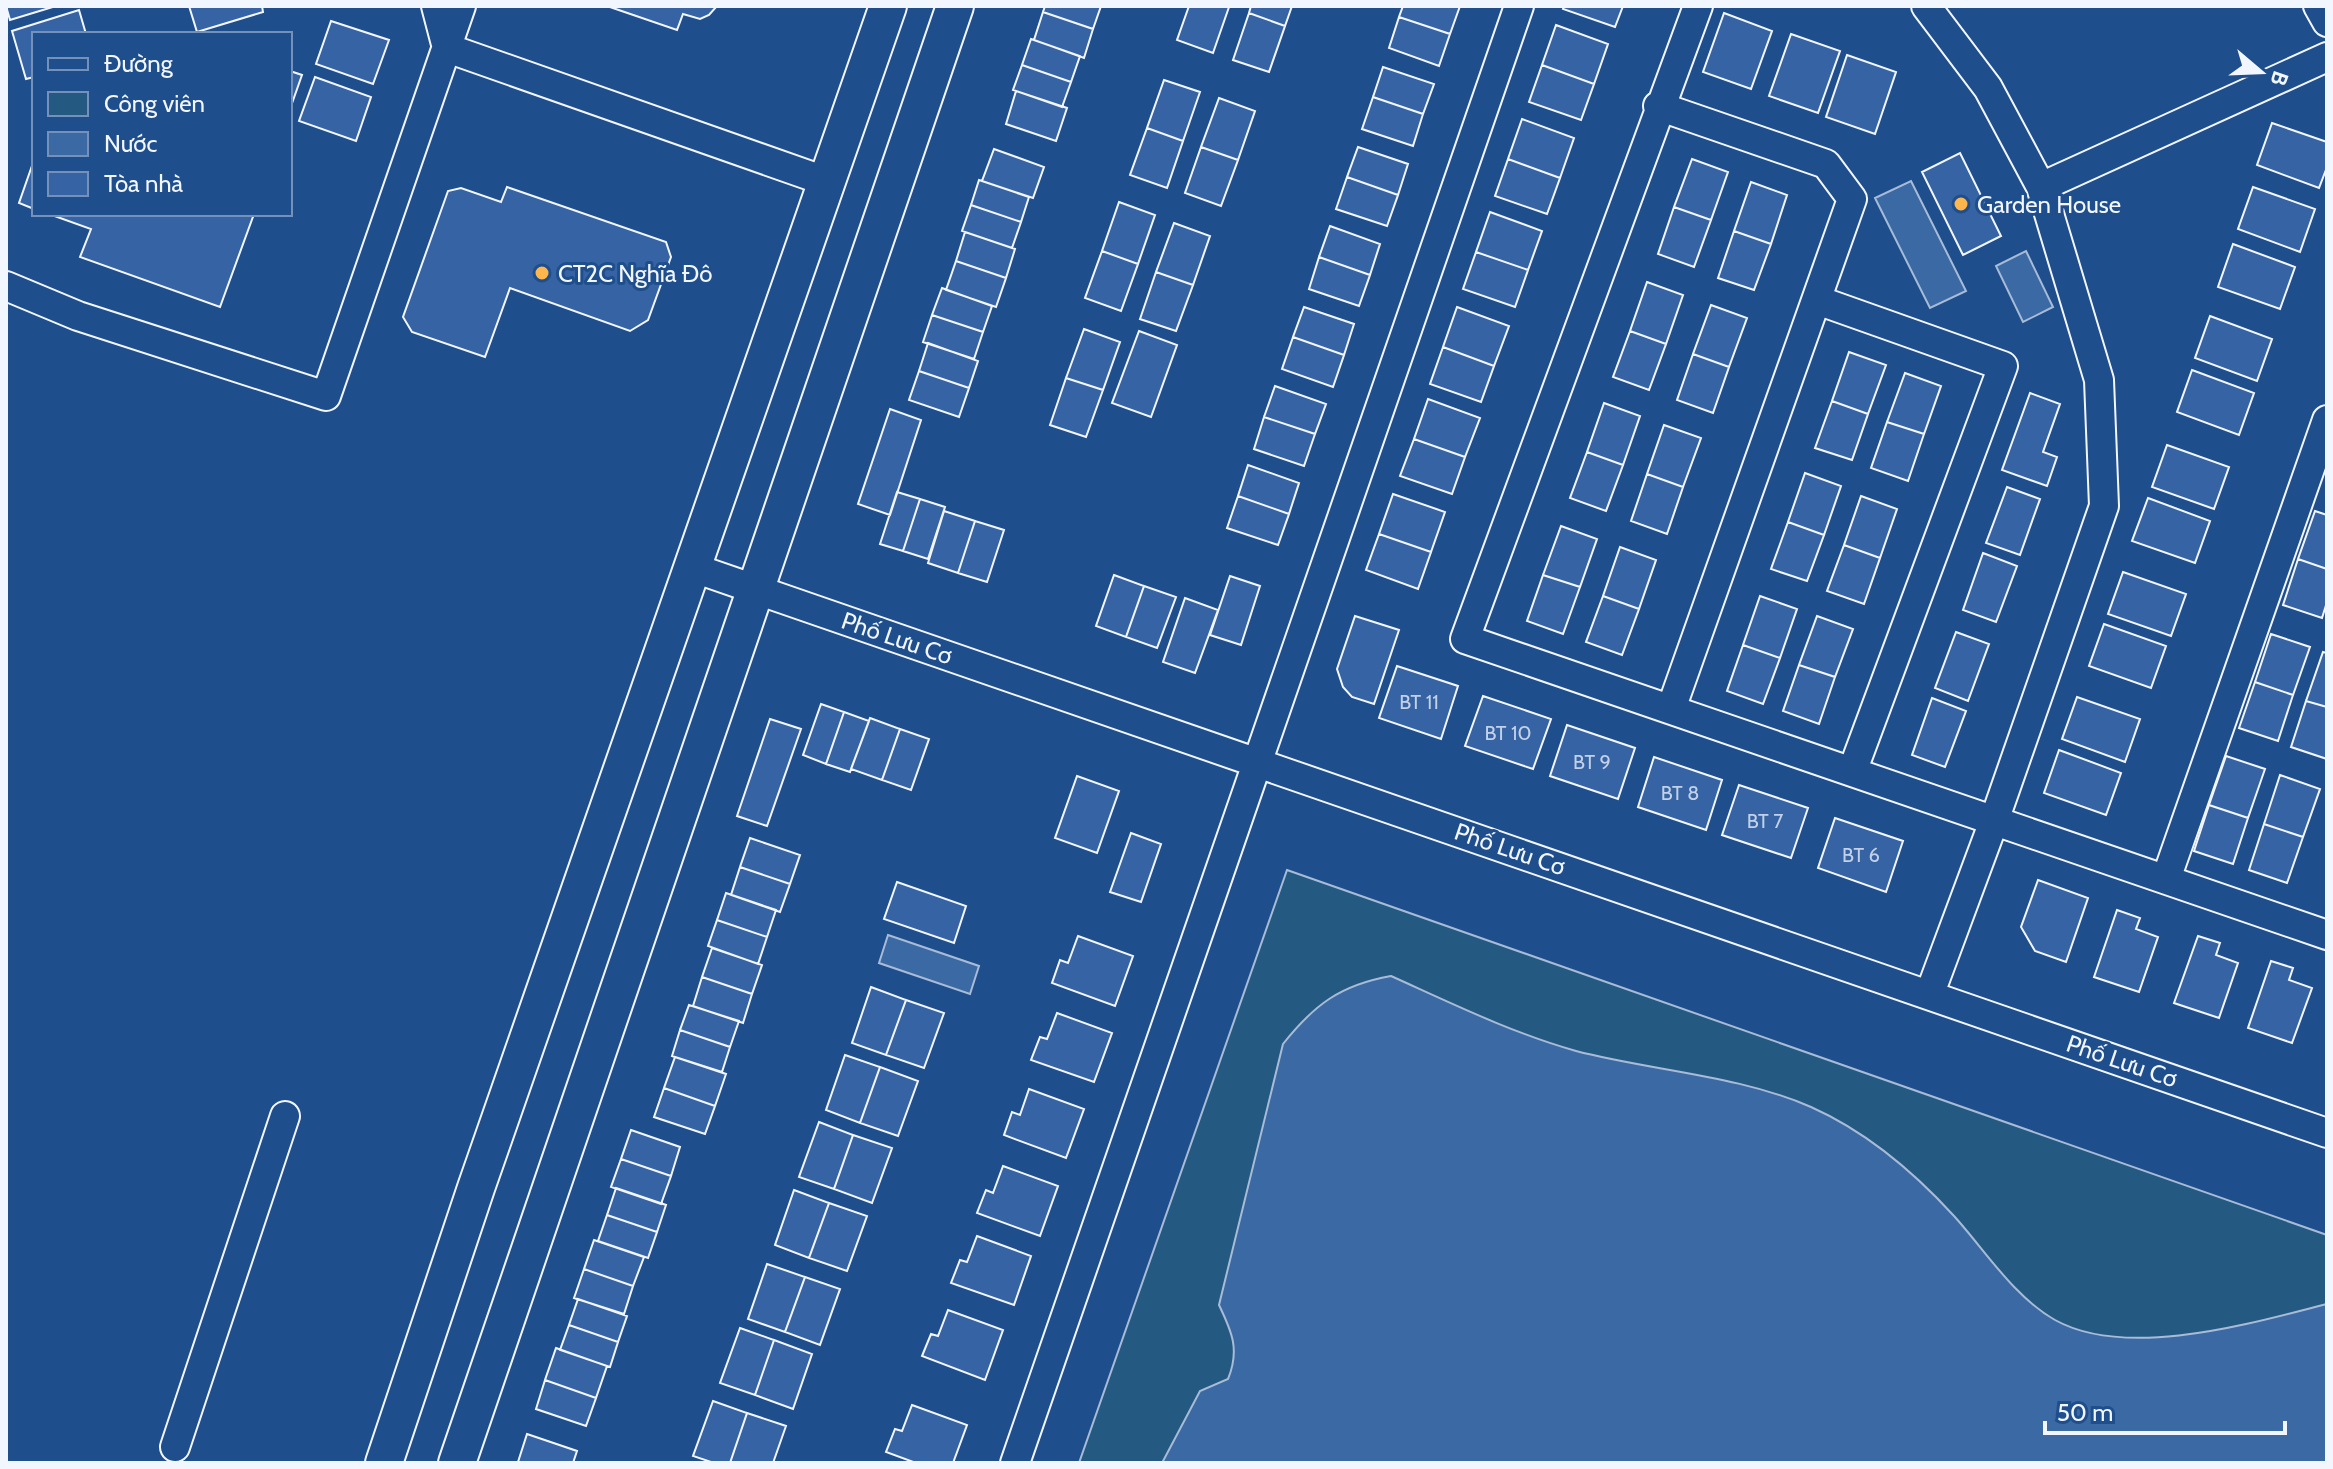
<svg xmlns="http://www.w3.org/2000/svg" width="2333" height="1469" viewBox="0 0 2333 1469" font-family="Cabin,sans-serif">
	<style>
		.green { fill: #245a82; stroke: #a8bbd7; stroke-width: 2 }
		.water { fill: #3b69a3; stroke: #a8bbd7; stroke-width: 2 }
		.building { fill: #3563a3; stroke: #f2f6ff; stroke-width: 2 }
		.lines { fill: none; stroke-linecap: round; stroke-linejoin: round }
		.minor-casing { stroke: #f2f6ff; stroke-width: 32 }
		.tertiary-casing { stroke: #f2f6ff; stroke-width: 40 }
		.minor { stroke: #1f4e8c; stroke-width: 28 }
		.tertiary { stroke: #1f4e8c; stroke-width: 36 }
		.poi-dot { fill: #ffb74d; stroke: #1f4e8c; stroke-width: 3 }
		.labels { text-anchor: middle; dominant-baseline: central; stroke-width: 6; stroke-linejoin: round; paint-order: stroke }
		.number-label { font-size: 20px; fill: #c3d1e8 }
		.poi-label { font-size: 24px; fill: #f2f6ff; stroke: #1f4e8c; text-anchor: start }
		.street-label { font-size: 24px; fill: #f2f6ff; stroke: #1f4e8c }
	</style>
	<rect width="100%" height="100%" fill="#1f4e8c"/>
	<!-- green -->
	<path class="green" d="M1287 870 2327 1235V1463H1079Z"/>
	<!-- water -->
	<path class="water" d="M1911 181 1966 291 1930 308 1875 198Z
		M2026 251 2053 307 2023 322 1996 266Z
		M888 935 979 966 970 994 879 963Z
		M1391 976C1451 1003 1512 1033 1576 1051 1653 1071 1738 1075 1811 1107 1867 1132 1913 1171 1954 1216 1984 1249 2014 1297 2055 1320 2127 1360 2252 1323 2327 1304V1463H1162L1200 1391 1228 1379C1240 1350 1232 1332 1219 1305L1283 1044C1314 1005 1340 985 1391 976Z"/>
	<!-- building -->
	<path class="building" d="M6 6H56L10 20Z
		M189 6H262L263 12 197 32Z
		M607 6H717L709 15 700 19 683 14 677 30Z
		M1045 6H1101L1093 29 1043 12Z
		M1189 6 1229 7 1213 53 1177 40Z
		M1251 6H1292L1285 26 1249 13Z
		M1403 6H1460L1450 34 1399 17Z
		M1564 6H1623L1615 27 1563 9Z
		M79 10 86 34H34V77L26 79 12 31Z
		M1043 12 1093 29 1084 58 1034 40Z
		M1249 13 1285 26 1269 72 1233 60Z
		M1724 13 1772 31 1751 89 1703 72Z
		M1399 17 1450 34 1439 66 1389 48Z
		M331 21 389 40 373 84 316 64Z
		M1556 25 1608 44 1594 84 1542 65Z
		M1791 34 1840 51 1818 113 1769 96Z
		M1031 39 1080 56 1071 82 1022 65Z
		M1847 55 1896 72 1875 134 1826 117Z
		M1022 65 1071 82 1062 107 1013 90Z
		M1542 65 1594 84 1581 120 1529 102Z
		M1383 67 1434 84 1423 114 1373 97Z
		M290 71 302 75 290 109Z
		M315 77 371 97 356 141 299 121Z
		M1164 80 1200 92 1183 141 1147 128Z
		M1016 91 1067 108 1056 141 1006 124Z
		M1373 97 1423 114 1413 146 1362 129Z
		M1219 98 1255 111 1238 160 1201 147Z
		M1522 119 1574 138 1560 178 1508 159Z
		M2272 123 2327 142V167L2319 188 2257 165Z
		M1147 128 1183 141 1167 188 1130 175Z
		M1201 147 1238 160 1221 206 1185 193Z
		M1358 147 1408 164 1398 195 1347 177Z
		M994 149 1044 167 1033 198 982 181Z
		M1960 153 2001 236 1963 255 1922 172Z
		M1508 159 1560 178 1547 214 1495 196Z
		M1692 159 1728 172 1711 220 1674 207Z
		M34 160V209L19 203Z
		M1347 177 1398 195 1387 226 1336 209Z
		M979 180 1029 197 1021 222 971 205Z
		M1751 182 1787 195 1771 244 1734 231Z
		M507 187 666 242 671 257 648 320 630 331 510 288 485 357 412 332 403 317 448 191 461 188 501 202Z
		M2253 187 2315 209 2300 252 2238 229Z
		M1119 202 1155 215 1138 264 1102 251Z
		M971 205 1021 222 1012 248 962 231Z
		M1674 207 1711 220 1694 267 1658 254Z
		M1490 212 1542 231 1528 270 1476 252Z
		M49 214H254L220 307 80 257 91 229Z
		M1174 223 1210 236 1193 285 1156 272Z
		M1330 226 1380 244 1370 275 1319 257Z
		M1734 231 1771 244 1754 290 1718 278Z
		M965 232 1015 249 1006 278 956 261Z
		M2233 244 2295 267 2280 309 2218 287Z
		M1102 251 1138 264 1121 311 1085 298Z
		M1476 252 1528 270 1515 307 1463 289Z
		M1319 257 1370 275 1359 306 1309 289Z
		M956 261 1006 278 996 307 946 290Z
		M1156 272 1193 285 1176 331 1140 319Z
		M1647 282 1683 295 1666 344 1630 331Z
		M942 288 992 306 983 332 932 315Z
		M1711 305 1747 318 1729 367 1693 354Z
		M1304 307 1354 324 1344 355 1293 337Z
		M1457 307 1509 326 1494 366 1443 347Z
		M932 315 983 332 974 359 923 342Z
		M2210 316 2272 339 2257 381 2195 358Z
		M1084 329 1120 342 1103 390 1066 378Z
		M1139 331 1177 345 1151 417 1112 403Z
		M1630 331 1666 344 1649 390 1613 377Z
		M1293 337 1344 355 1333 387 1282 369Z
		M928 343 978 361 969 388 919 371Z
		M1443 347 1494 366 1481 402 1430 384Z
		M1849 352 1886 365 1868 414 1832 401Z
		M1693 354 1729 367 1713 413 1677 400Z
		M2192 370 2254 393 2239 435 2177 412Z
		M919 371 969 388 959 417 909 400Z
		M1905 373 1941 386 1924 434 1887 422Z
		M1066 378 1103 390 1086 437 1050 425Z
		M1275 386 1326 404 1315 434 1264 417Z
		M2030 393 2060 404 2043 452 2057 457 2047 486 2002 470Z
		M1428 399 1480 418 1465 457 1414 439Z
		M1832 401 1868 414 1852 460 1815 448Z
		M1604 403 1640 416 1623 465 1587 452Z
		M890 409 921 420 890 515 858 504Z
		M1264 417 1315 434 1304 466 1254 449Z
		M1887 422 1924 434 1908 481 1871 468Z
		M1664 425 1701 438 1683 487 1647 474Z
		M1414 439 1465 457 1452 494 1400 476Z
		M2167 445 2229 467 2214 509 2152 487Z
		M1587 452 1623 465 1606 511 1570 498Z
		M1248 465 1299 483 1289 514 1238 496Z
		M1805 473 1841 486 1824 535 1788 522Z
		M1647 474 1683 487 1667 534 1631 521Z
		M2007 487 2040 499 2020 555 1986 543Z
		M897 492 920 499 903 551 880 544Z
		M1393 494 1445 512 1431 552 1379 534Z
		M1238 496 1289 514 1278 545 1227 528Z
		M1861 496 1897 509 1880 558 1844 545Z
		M2148 498 2210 521 2195 563 2132 541Z
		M920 499 945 507 928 559 903 551Z
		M944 511 975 521 958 573 928 563Z
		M2315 511 2327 515V569L2298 559Z
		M975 521 1004 530 987 582 958 573Z
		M1788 522 1824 535 1807 581 1771 569Z
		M1561 526 1597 539 1580 587 1543 575Z
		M1379 534 1431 552 1418 589 1366 570Z
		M1844 545 1880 558 1864 604 1827 591Z
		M1620 547 1656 560 1639 609 1603 596Z
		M1983 553 2017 566 1996 622 1963 610Z
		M2298 559 2327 569V602L2322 618 2283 605Z
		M2123 572 2186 594 2171 636 2108 614Z
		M1114 575 1144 586 1126 637 1096 626Z
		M1543 575 1580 587 1563 634 1527 621Z
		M1230 576 1260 586 1241 645 1210 635Z
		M1144 586 1176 597 1157 648 1126 637Z
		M1603 596 1639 609 1622 655 1586 642Z
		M1760 596 1797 609 1780 658 1743 645Z
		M1185 598 1218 610 1195 673 1163 662Z
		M1355 616 1399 630 1374 704 1352 697 1343 687 1337 669Z
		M1817 616 1853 629 1835 677 1799 665Z
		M2104 624 2166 646 2151 688 2089 666Z
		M1956 632 1989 644 1968 701 1935 688Z
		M2271 634 2310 647 2293 695 2255 682Z
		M1743 645 1780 658 1763 704 1727 691Z
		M2323 652 2327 653V707L2306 701Z
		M1799 665 1835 677 1819 724 1783 711Z
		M1397 666 1458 686 1441 739 1379 718Z
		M2255 682 2293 695 2278 741 2239 728Z
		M1483 696 1551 719 1533 769 1465 746Z
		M2077 697 2140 719 2125 762 2062 739Z
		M1932 698 1966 711 1945 767 1912 755Z
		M2306 701 2327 707V759L2291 747Z
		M821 704 844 712 826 764 803 755Z
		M844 712 869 721 850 772 826 764Z
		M870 718 900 729 882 780 851 769Z
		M770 719 801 729 767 826 737 816Z
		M1567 725 1635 748 1618 799 1550 776Z
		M900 729 929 739 911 790 882 780Z
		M2059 750 2121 773 2106 815 2044 793Z
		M2226 756 2265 769 2248 818 2209 805Z
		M1654 757 1722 780 1706 830 1638 807Z
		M2280 775 2320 789 2303 837 2264 824Z
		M1077 776 1119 791 1097 853 1055 838Z
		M1739 785 1808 808 1791 858 1722 835Z
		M2209 805 2248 818 2233 864 2194 851Z
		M1835 818 1903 841 1886 892 1818 868Z
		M2264 824 2303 837 2287 883 2249 870Z
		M1131 833 1161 844 1141 902 1110 892Z
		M750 838 800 855 790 884 740 867Z
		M740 867 790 884 780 912 731 895Z
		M2038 880 2088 898 2066 962 2035 951 2021 927Z
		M897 882 966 906 954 943 884 919Z
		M726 893 776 910 767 937 717 920Z
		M2117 910 2140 918 2136 929 2158 937 2139 992 2094 977Z
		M717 920 767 937 758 964 708 946Z
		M1078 936 1133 956 1115 1006 1052 983 1060 960 1068 963Z
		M2198 936 2220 943 2216 955 2238 963 2219 1018 2174 1003Z
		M712 948 762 965 752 994 702 977Z
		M2271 961 2293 968 2289 980 2312 988 2292 1043 2248 1028Z
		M702 977 752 994 743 1023 693 1006Z
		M871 987 906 1000 886 1055 852 1043Z
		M906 1000 944 1013 924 1068 886 1055Z
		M689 1005 739 1021 730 1047 680 1030Z
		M1057 1013 1112 1033 1094 1082 1031 1060 1040 1037 1047 1039Z
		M680 1030 730 1047 722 1072 672 1056Z
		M845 1055 880 1067 860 1123 826 1110Z
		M675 1057 726 1074 715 1106 664 1088Z
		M880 1067 918 1081 898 1136 860 1123Z
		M664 1088 715 1106 705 1134 654 1117Z
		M1029 1089 1084 1109 1066 1158 1004 1135 1012 1112 1020 1115Z
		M819 1122 853 1135 834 1189 799 1177Z
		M631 1130 680 1147 671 1176 621 1159Z
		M853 1135 892 1148 872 1203 834 1189Z
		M621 1159 671 1176 661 1204 611 1187Z
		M1003 1166 1058 1186 1040 1236 977 1213 986 1190 993 1193Z
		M616 1188 666 1205 657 1232 607 1215Z
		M794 1190 829 1203 809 1258 775 1245Z
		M829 1203 867 1216 847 1271 809 1258Z
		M607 1215 657 1232 648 1258 598 1241Z
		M977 1236 1031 1256 1014 1305 951 1283 960 1260 967 1262Z
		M594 1240 644 1257 633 1286 584 1269Z
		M767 1264 805 1277 785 1332 748 1319Z
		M584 1269 633 1286 624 1314 574 1298Z
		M805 1277 840 1289 820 1345 785 1332Z
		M578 1299 627 1316 618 1342 569 1325Z
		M948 1310 1003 1330 985 1380 922 1356 931 1334 938 1336Z
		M569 1325 618 1342 610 1367 560 1350Z
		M740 1328 774 1340 755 1395 720 1383Z
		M774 1340 812 1354 793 1409 755 1395Z
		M556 1348 607 1366 596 1398 545 1380Z
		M545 1380 596 1398 586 1426 536 1409Z
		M713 1401 747 1413 730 1463H714L693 1456Z
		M912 1405 967 1425 953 1463H916L886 1452 895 1429 902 1431Z
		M747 1413 786 1426 773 1463H730Z
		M527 1434 577 1451 573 1463 518 1462Z"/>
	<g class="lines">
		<!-- minor casing -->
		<g class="minor-casing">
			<path id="minor" d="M436 6 447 48 828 182
				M1698 6 1465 639 2327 935
				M1926 6 1988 88 2041 187 2099 380 2104 506 1994 821 1930 993
				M2318 6 2327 22
				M1658 106 1826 164 1852 199 1671 709
				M2041 187 2327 57
				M6 286 78 316 326 396 461 6
				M1817 300 2003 366 1852 772
				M691 567 2327 1133
				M2166 879 2327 420
				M175 1447 285 1116
				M1015 1463 1519 6"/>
		</g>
		<!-- tertiary casing -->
		<g class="tertiary-casing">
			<path id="tertiary" d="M384 1463 476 1188 888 6
				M457 1463 955 6"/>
		</g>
		<!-- minor -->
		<use href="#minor" class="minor"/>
		<!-- tertiary -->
		<use href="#tertiary" class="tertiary"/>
	</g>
	<!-- markers -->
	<g class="poi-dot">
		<circle cx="1961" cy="204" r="8"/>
		<circle cx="542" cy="273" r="8"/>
	</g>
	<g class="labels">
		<!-- number labels -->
		<g class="number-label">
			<text x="1419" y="702">BT 11</text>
			<text x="1508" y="733">BT 10</text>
			<text x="1592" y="762">BT 9</text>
			<text x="1680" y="793">BT 8</text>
			<text x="1765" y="821">BT 7</text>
			<text x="1861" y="855">BT 6</text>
		</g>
		<!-- poi labels -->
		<g class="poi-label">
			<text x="1977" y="204">Garden House</text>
			<text x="558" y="273">CT2C Nghĩa Đô</text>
		</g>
		<!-- street labels -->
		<g class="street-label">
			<text transform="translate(897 638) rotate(19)">Phố Lưu Cơ</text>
			<text transform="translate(1510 849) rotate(19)">Phố Lưu Cơ</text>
			<text transform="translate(2122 1061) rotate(19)">Phố Lưu Cơ</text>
		</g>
	</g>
	<!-- border -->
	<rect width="2333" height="1469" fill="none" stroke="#f2f6ff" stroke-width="16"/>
	<!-- legend -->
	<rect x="32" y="32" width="260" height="184" fill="#1f4e8c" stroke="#7391ba" stroke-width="2"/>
	<rect x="48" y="58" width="40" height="12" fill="#1f4e8c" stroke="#7391ba" stroke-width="2"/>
	<text x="104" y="72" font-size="24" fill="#f2f6ff">Đường</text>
	<rect x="48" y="92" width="40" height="24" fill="#245a82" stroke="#7391ba" stroke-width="2"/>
	<text x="104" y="112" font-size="24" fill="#f2f6ff">Công viên</text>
	<rect x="48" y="132" width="40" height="24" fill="#3b69a3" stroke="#7391ba" stroke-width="2"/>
	<text x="104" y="152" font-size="24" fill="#f2f6ff">Nước</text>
	<rect x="48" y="172" width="40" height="24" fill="#3563a3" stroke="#7391ba" stroke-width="2"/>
	<text x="104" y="192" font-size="24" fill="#f2f6ff">Tòa nhà</text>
	<!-- north arrow -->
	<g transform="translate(2261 72) rotate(109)" stroke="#1f4e8c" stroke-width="6" paint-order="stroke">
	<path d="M0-6L14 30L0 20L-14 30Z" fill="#f2f6ff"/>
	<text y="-12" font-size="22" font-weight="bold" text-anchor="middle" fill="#f2f6ff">B</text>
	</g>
	<!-- scale -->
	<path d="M2045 1421v12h240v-12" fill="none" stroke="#f2f6ff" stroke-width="4"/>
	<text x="2057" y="1421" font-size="24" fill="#f2f6ff" stroke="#1f4e8c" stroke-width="6" paint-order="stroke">50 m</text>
</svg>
